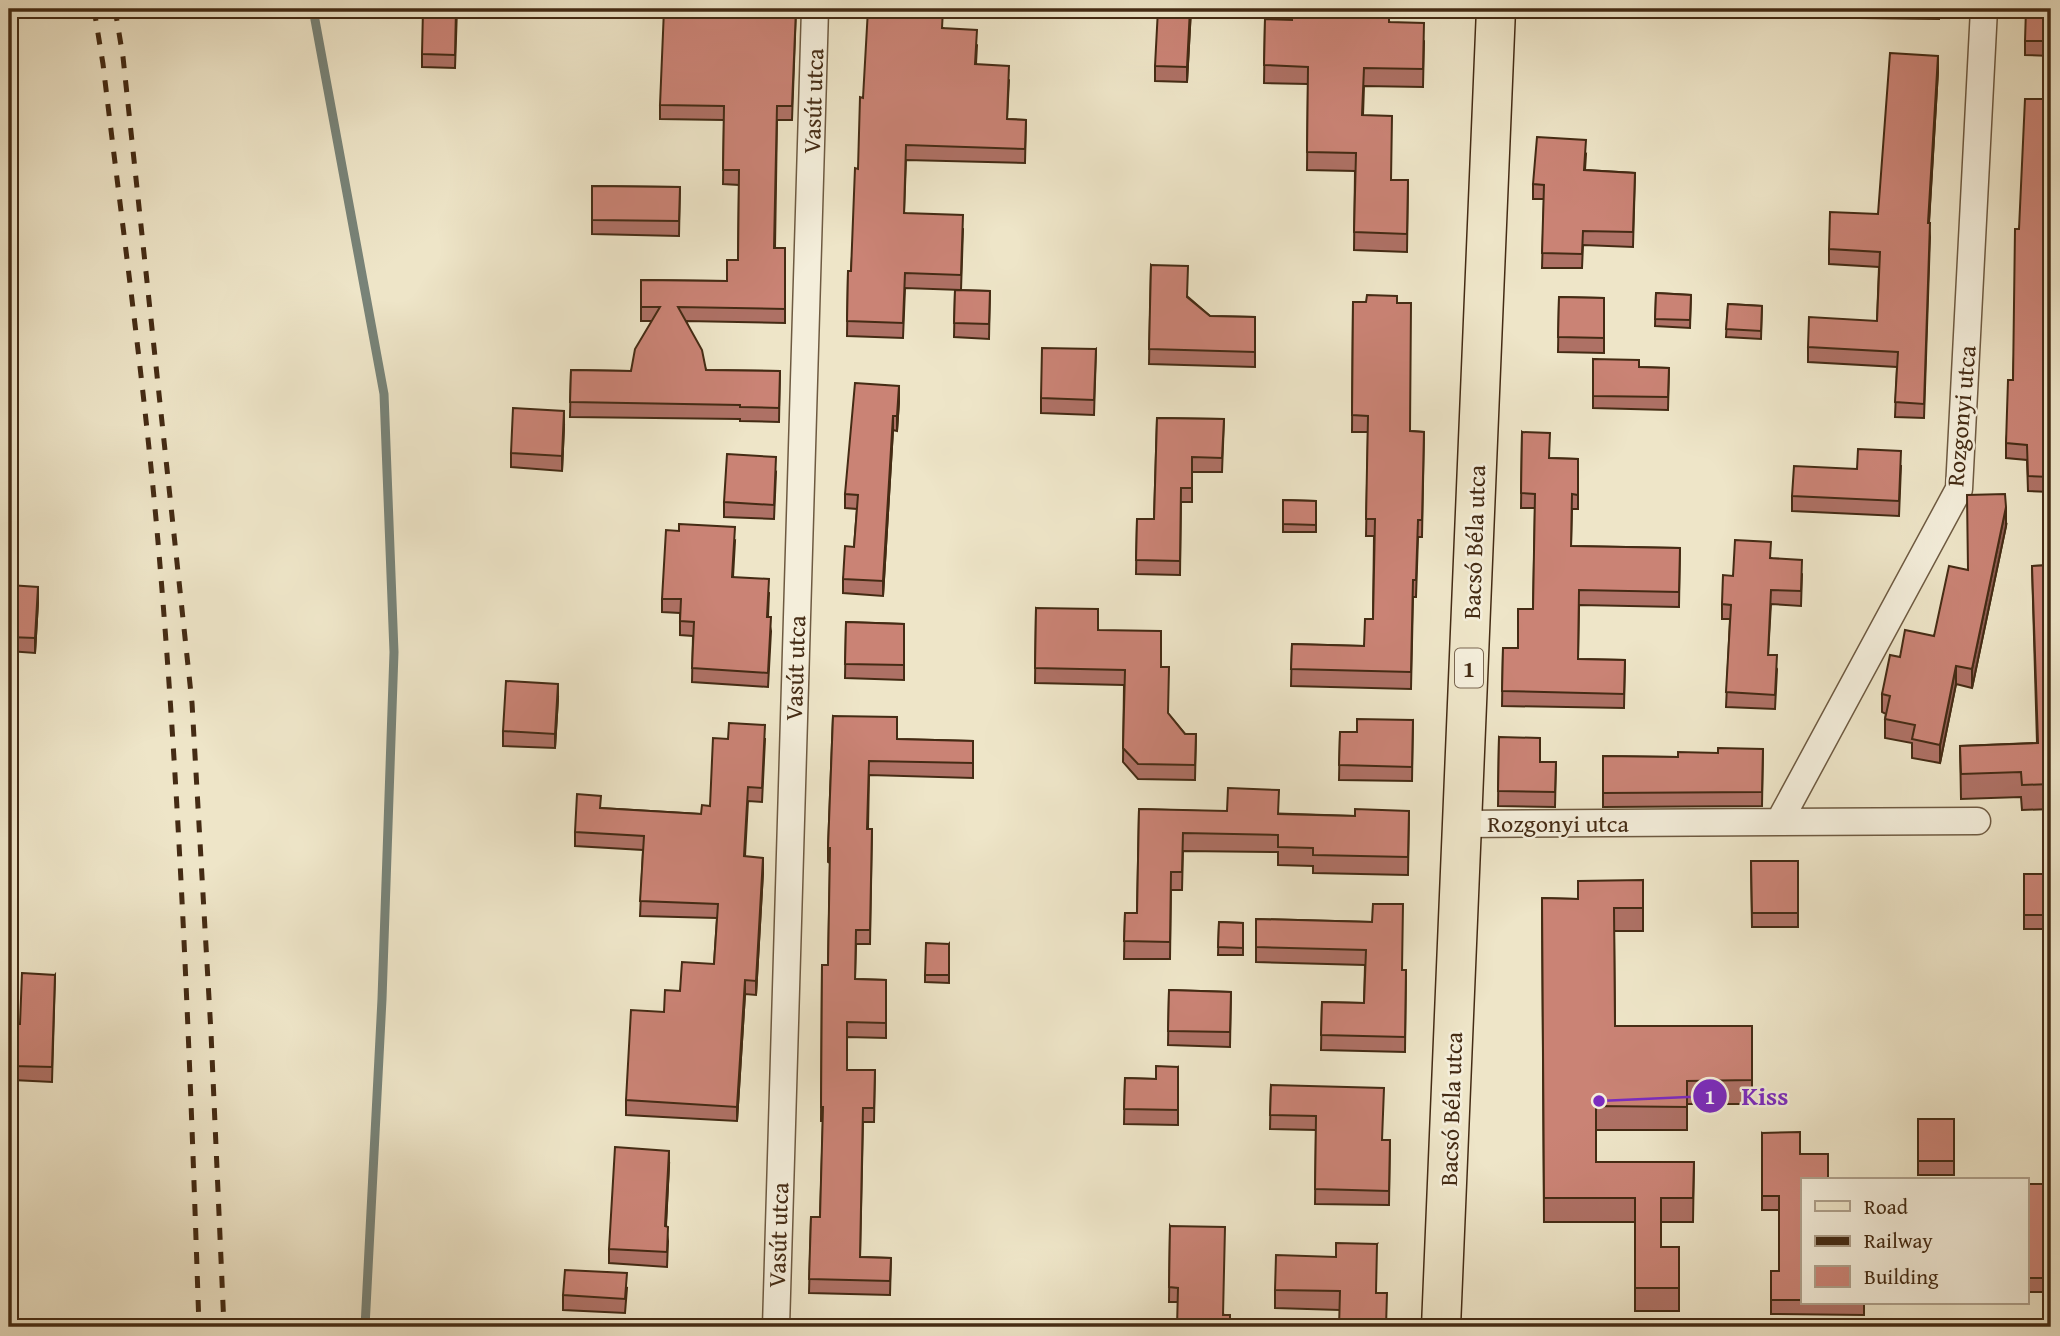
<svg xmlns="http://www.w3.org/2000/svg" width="2060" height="1336" viewBox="0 0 2060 1336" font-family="'Gentium Book Plus',serif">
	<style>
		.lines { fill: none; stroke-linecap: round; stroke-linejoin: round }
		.stream { stroke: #788378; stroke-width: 9 }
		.minor-casing { stroke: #6e5a41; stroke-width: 29 }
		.primary-casing { stroke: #442b14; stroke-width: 41 }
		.minor { stroke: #f4eedb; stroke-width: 26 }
		.primary { stroke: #eee5c8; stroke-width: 38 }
		.rail { stroke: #442b14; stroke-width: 5; stroke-dasharray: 12 12; stroke-linecap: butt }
		.wall { fill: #ae7165; stroke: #442b14; stroke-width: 2 }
		.shaded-wall { fill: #8d5c52; stroke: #442b14; stroke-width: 2 }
		.building { fill: #ca8375; stroke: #442b14; stroke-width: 2 }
		.labels { text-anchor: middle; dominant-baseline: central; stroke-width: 5; stroke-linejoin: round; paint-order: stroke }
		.shield { fill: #f4eedb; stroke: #796650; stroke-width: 2 }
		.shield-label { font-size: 23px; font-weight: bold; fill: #442b14 }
		.street-label { font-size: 24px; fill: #442b14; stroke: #f4eedb }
		.leader { fill: none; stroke: #7b2cbf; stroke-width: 2.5 }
		.callout-dot { fill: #7b2cbf; stroke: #f4eedb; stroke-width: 2.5 }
		.mark-label { font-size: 21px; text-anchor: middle; font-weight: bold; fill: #fff }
		.callout-label { font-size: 26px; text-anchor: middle; font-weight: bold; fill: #7b2cbf; stroke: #f4eedb; stroke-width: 5; stroke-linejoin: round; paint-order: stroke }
	</style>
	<rect width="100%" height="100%" fill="#eee5c8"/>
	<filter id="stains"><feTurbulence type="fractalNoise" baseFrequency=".00286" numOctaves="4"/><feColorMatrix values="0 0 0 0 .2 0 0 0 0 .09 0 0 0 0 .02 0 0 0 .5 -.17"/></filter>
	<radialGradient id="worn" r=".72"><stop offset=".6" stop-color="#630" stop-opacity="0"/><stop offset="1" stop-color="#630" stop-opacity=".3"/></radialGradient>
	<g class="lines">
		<!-- stream -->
		<path class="stream" d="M313 9 384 394 394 652 382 999 365 1327"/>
		<!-- minor casing -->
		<g class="minor-casing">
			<path id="minor" d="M1779 822 1977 821
				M1462 824 1779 822 1959 489 1984 9
				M776 1327 815 9"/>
		</g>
		<!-- primary casing -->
		<g class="primary-casing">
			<path id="primary" d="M1441 1327 1496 9"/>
		</g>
		<!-- minor -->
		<use href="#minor" class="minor"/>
		<!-- primary -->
		<use href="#primary" class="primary"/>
		<!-- rail -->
		<path class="rail" d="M94 9 103 64C121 216 142 367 156 519 180 788 190 1058 199 1327
			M115 9 123 57 192 703 211 1033 224 1327"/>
	</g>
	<!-- wall -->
	<path class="wall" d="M457 9 455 68 422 67V54Z
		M796 9 792 120H777L775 248H785V323L686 321 706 370 780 371 779 422 740 421V419L570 417 571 370 631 371 652 321H641V280L727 281 738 260 739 185 723 184 724 120 660 119V105Z
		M1191 9 1187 82 1155 81V66Z
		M1861 9H1939V19L1861 18Z
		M2051 9V56L2025 55V41Z
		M1265 19 1389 22 1424 41 1423 87 1364 86 1363 115 1391 180H1408L1407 252 1354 250 1355 171 1307 170 1308 84 1264 83Z
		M943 28 977 45 976 64 1009 80 1007 119 1026 120 1025 163 906 160 904 213 963 229 961 290 905 288 903 338 847 336 848 271H851L858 169Z
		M1938 71 1929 223 1930 237 1924 418 1895 417 1897 367 1808 362V347L1877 321 1879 267 1829 264V249L1878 214Z
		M2051 99 2050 492 2028 491 2027 460 2006 458V443L2013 380 2019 229Z
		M1586 154 1585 170 1635 173 1633 247 1583 245 1582 268H1542L1544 199H1533V184Z
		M592 186 680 187 679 236 592 234Z
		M1151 265 1210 316 1255 317V367L1149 364Z
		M955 290 990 291 989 339 954 337Z
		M1656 293 1691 295 1690 328 1655 326Z
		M1559 297 1604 298V353L1558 352Z
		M1353 302 1397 303 1410 431 1424 432 1422 537H1418L1416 597H1413L1411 689 1291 686 1292 644 1364 646 1373 619 1374 536H1366L1368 432H1352Z
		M1728 304 1762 306 1761 339 1726 337Z
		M1096 349 1094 415 1041 413V398Z
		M1593 359 1639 367 1669 368 1668 410 1593 408Z
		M899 401 897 431 893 430 883 596 843 593V579L854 547 857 509 845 508V494Z
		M1157 418 1224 419 1222 472H1192V502H1181L1180 575 1136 574 1137 519H1154Z
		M564 426 562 471 511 467V453Z
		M1522 432 1549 458 1578 459V509H1572L1571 546 1680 548 1679 607 1579 605 1578 659 1625 660 1624 708 1502 706 1503 648H1518L1533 609 1535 508H1521Z
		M1901 466 1899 516 1792 511V496L1857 469Z
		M776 472 774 519 724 517V502Z
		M1283 500 1316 501V532H1283Z
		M2006 526 1972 688 1956 684 1940 763 1912 758V743L1885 738V719L1886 714 1882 712V694L1900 657 1934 636 1968 570Z
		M735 541 733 577 769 593 768 617 771 631 768 687 692 682 693 636 680 635V613L662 612V599Z
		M1771 558 1802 574 1801 606 1771 604 1768 655 1777 669 1775 709 1726 707 1730 619H1722V604L1733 576Z
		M2051 565V809L2022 810 2021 797 1961 799 1960 746 2037 743 2032 566Z
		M9 585 38 602 35 653 9 651Z
		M1036 608 1098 630 1161 667 1168 714 1185 734H1196L1195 780 1138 779 1123 762 1124 685 1035 683Z
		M846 622 904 624V680L845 678Z
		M558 698 555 748 503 746V731Z
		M833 716 897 739 973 741V778L869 775 868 829H872L870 944H856L855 979 886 980V1038L847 1037V1070H875L874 1122H863L860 1257 891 1258 890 1295 809 1293 811 1217H820L823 1121H821L822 965H828L830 863 828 862V848Z
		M1413 720 1412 781 1339 780 1340 732H1357Z
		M1499 737 1540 762H1556L1555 807 1498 806Z
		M728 739H765L762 802 748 801 745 856 763 872 756 995 745 994 737 1121 626 1115V1100L664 1012 680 991 714 964 717 918 640 916 643 850 575 846V832L601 808 701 814 710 806Z
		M1763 749 1762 806 1603 807V756L1678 757Z
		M1139 809 1355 816 1409 811 1408 875 1313 873V866L1278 865V852L1183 851 1182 890H1171L1170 959H1124L1125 913H1137Z
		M1751 861H1798V927H1752Z
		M2024 874H2051V929H2024Z
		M1643 880V931H1614L1615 1026H1752V1104H1687V1130H1596V1162H1694L1693 1222H1661V1247H1679V1311H1635V1222H1544L1542 898 1578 899Z
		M1256 919 1372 922 1402 970H1406L1405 1052 1321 1050 1322 1002 1364 1003 1365 965 1256 962Z
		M1219 922 1243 923V955H1218Z
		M949 944V983L925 982V975Z
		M55 975 52 1082 13 1080 14 1024H20Z
		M1169 990 1231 992 1230 1047 1168 1045Z
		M1178 1067V1125L1124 1124 1125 1078 1156 1079Z
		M1271 1085 1383 1140H1390L1389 1205 1315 1204 1316 1130 1270 1129Z
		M1918 1119H1954V1175H1918Z
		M1762 1133 1800 1154 1803 1180V1303H1864V1315L1771 1314V1271H1779V1210H1762Z
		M669 1165 666 1226 668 1241 667 1267 609 1263V1249Z
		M2027 1184H2051V1300V1292H2027Z
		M1170 1226 1224 1315 1178 1302H1169Z
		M1377 1244 1340 1310 1275 1308V1290L1336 1257Z
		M627 1288 625 1313 563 1310V1295Z"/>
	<!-- shaded-wall -->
	<path class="shaded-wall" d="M1190 9H1191L1187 82V67Z
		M1938 56V71L1928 237V223Z
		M899 386V401L897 431V416Z
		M564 411V426L562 471V456Z
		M893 416V430L883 596V581Z
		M2006 507V526L1972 688V669Z
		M38 587V602L35 653V638Z
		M1956 666V684L1940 763V745Z
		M558 684V698L555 748V734Z
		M763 858V872L756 995V981Z
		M745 980V994L737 1121V1107Z
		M669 1151V1165L665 1241V1226Z"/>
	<!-- building -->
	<path class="building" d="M423 9H456L455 55 422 54Z
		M664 9H796L792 106H777L774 248H785V309L678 307 702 350 706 370 780 371 779 408 740 407V405L570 402 571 370 631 371 635 349 660 307H641V280L727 281V260H738L739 170H723L724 106 660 105Z
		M868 9H943L942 28 977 30 975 64 1009 66 1007 119 1026 120 1025 149 906 145 904 213 963 215 961 275 905 273 903 323 847 321 848 271H851L855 168 858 169 860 97 863 98Z
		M1158 9H1190L1187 67 1155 66Z
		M1350 9H1389V22L1424 23 1423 69 1364 68 1362 115 1392 116 1391 180H1408L1407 234 1354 232 1356 153 1307 152 1308 67 1264 65 1265 19 1292 20V14L1349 16Z
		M2026 9H2051V41H2025Z
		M1890 53 1938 56 1928 223H1930L1924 404 1895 402 1898 352 1808 347 1809 317 1877 321 1880 252 1829 249 1830 212 1878 214Z
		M2025 99H2051V426L2050 477 2028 476 2027 445 2006 443 2008 380H2013L2015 229H2019Z
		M1537 137 1586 140 1584 170 1635 173 1633 232 1583 231 1582 254 1542 253 1544 185 1533 184Z
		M592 186 680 187 679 221 592 220Z
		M1151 265 1188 266 1187 297 1210 316 1255 317V352L1149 349Z
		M955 290 990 291 989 324 954 323Z
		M1656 293 1691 295 1690 320 1655 319Z
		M1367 295 1397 296V303H1411L1410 431 1424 432 1422 520H1418L1416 580H1413L1411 672 1291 669 1292 644 1364 646 1365 619H1373L1375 519H1366L1368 416 1352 415 1353 302H1366Z
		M1559 297 1604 298V338L1558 337Z
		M1728 304 1762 306 1761 331 1726 329Z
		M1042 348 1096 349 1094 400 1041 398Z
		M1593 359 1639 360V367L1669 368 1668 397 1593 396Z
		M855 383 899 386 897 416H893L883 581 843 579 845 546 854 547 858 495 845 494Z
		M513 408 564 411 562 456 511 453Z
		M1157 418 1224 419 1222 458 1192 457V488H1181L1180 561 1136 560 1137 519H1154Z
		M1522 432 1550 433 1549 458 1578 459V495L1572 494 1571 546 1680 548 1679 592 1579 590 1578 659 1625 660 1624 694 1502 691 1503 648H1518V609H1533L1535 494 1521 493Z
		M1858 449 1901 451 1899 501 1792 496 1794 466 1857 469Z
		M727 454 776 457 774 505 724 502Z
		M2005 494 2006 507 1972 669 1956 666 1940 745 1912 739 1915 725 1885 719 1890 696 1882 694 1890 655 1900 657 1905 630 1934 636 1949 566 1968 570 1967 495Z
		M1283 500 1316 501V525L1283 524Z
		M679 524 735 527 732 577 769 579 767 617H771L768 673 692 668 694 622 680 621 681 599H662L666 530 679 531Z
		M1735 540 1771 542 1770 558 1802 560 1801 591 1771 590 1768 655H1777L1775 695 1726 692 1731 605 1722 604 1723 575 1733 576Z
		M2051 565V784L2022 785 2021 772 1961 774 1960 746 2038 743 2032 566Z
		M9 585 38 587 35 638 9 637Z
		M1036 608 1098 609V630L1161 631V667H1169L1168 713 1185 734H1196L1195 765 1138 764 1123 748 1125 670 1035 668Z
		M846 622 904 624V665L845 664Z
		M506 681 558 684 555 734 503 731Z
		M833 716 897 717V739L973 741V763L869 761 867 829H872L870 930H856L855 979 886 980V1023L847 1022V1070H875L874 1108H863L860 1257 891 1258 890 1281 809 1279 811 1217H820L823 1107H821L822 965H828L830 848H828Z
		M1357 719 1413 720 1412 767 1339 765 1340 732H1357Z
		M729 723 765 725 762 788 748 787 744 856 763 858 756 981 745 980 737 1107 626 1100 631 1010 664 1012 665 990 680 991 682 962 714 964 718 904 640 901 644 836 575 832 577 794 601 796 600 808 701 814 702 805 710 806 713 738 728 739Z
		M1499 737 1540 738V762H1556L1555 792 1498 791Z
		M1718 748 1763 749 1762 792 1603 793V756L1678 757V752L1718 753Z
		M1228 788 1279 790 1278 814 1355 816V809L1409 811 1408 857 1313 855V848L1278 847V835L1183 833 1182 872H1171L1170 942 1124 941 1125 913H1137L1139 809 1227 811Z
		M1751 861H1798V913H1752Z
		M2024 874H2051V915H2024Z
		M1643 880V908H1614L1615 1026H1752V1080L1687 1081V1107L1596 1106V1162H1694L1693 1198H1661V1247H1679V1288H1635V1198H1544L1542 898 1578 899V881Z
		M1373 904H1403L1402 970H1406L1405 1037 1321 1035 1322 1002 1364 1003 1366 950 1256 947V919L1372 922Z
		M1219 922 1243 923V948L1218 947Z
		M926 943 949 944V975H925Z
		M22 973 55 975 52 1067 13 1066 14 1024H20Z
		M1169 990 1231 992 1230 1032 1168 1031Z
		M1156 1066 1178 1067V1110L1124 1109 1125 1078 1156 1079Z
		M1271 1085 1384 1088 1382 1140H1390L1389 1191 1315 1189 1316 1116 1270 1115Z
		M1918 1119H1954V1161H1918Z
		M1800 1132V1154H1828V1180H1803V1300H1771V1271H1779V1196H1762V1133Z
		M615 1147 669 1151 665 1226 668 1227 667 1252 609 1249Z
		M2027 1184H2051V1286V1278H2027Z
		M1170 1226 1225 1227 1223 1315H1230V1327H1177L1178 1288 1169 1287Z
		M1336 1243 1377 1244 1376 1293H1387L1386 1327H1339L1340 1291 1275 1290 1276 1255 1336 1257Z
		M565 1270 627 1273 625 1299 563 1295Z"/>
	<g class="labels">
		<!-- shield labels -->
		<rect class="shield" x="1455" y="648.5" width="28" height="39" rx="5"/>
		<g class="shield-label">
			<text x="1469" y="668">1</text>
		</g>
		<!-- street labels -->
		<g class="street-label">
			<text transform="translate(813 101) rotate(-88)">Vasút utca</text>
			<text transform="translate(1961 416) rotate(-85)">Rozgonyi utca</text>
			<text transform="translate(1474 542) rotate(-88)">Bacsó Béla utca</text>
			<text transform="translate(795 668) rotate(-88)">Vasút utca</text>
			<text x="1558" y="823">Rozgonyi utca</text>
			<text transform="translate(1451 1109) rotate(-88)">Bacsó Béla utca</text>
			<text transform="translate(778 1235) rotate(-88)">Vasút utca</text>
		</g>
	</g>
	<!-- callouts -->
	<path class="leader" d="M1599 1101L1710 1096"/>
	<g class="callout-dot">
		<circle cx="1599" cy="1101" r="7"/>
		<circle cx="1710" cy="1096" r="18"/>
	</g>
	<g class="mark-label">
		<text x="1710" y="1104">1</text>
	</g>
	<g class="callout-label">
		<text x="1765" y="1105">Kiss</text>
	</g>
	<!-- margin -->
	<rect width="2060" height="1336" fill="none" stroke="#eee5c8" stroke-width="35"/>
	<rect x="10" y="10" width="2039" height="1315" fill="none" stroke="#442b14" stroke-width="3.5"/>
	<rect x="18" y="18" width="2025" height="1301" fill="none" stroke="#442b14" stroke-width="2"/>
	<!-- legend -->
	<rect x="1801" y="1178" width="228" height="126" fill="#f4eedb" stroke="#aea08b" stroke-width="2"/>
	<rect x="1815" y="1201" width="35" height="10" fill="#eee5c8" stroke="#aea08b" stroke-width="2"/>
	<text x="1864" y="1214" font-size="21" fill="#442b14">Road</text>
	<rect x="1815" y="1236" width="35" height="10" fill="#442b14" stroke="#aea08b" stroke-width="2"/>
	<text x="1864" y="1248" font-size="21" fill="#442b14">Railway</text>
	<rect x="1815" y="1266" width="35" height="21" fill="#ca8375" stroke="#aea08b" stroke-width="2"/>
	<text x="1864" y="1284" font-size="21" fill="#442b14">Building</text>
	<rect width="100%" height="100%" filter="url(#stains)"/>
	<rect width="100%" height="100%" fill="url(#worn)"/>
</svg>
